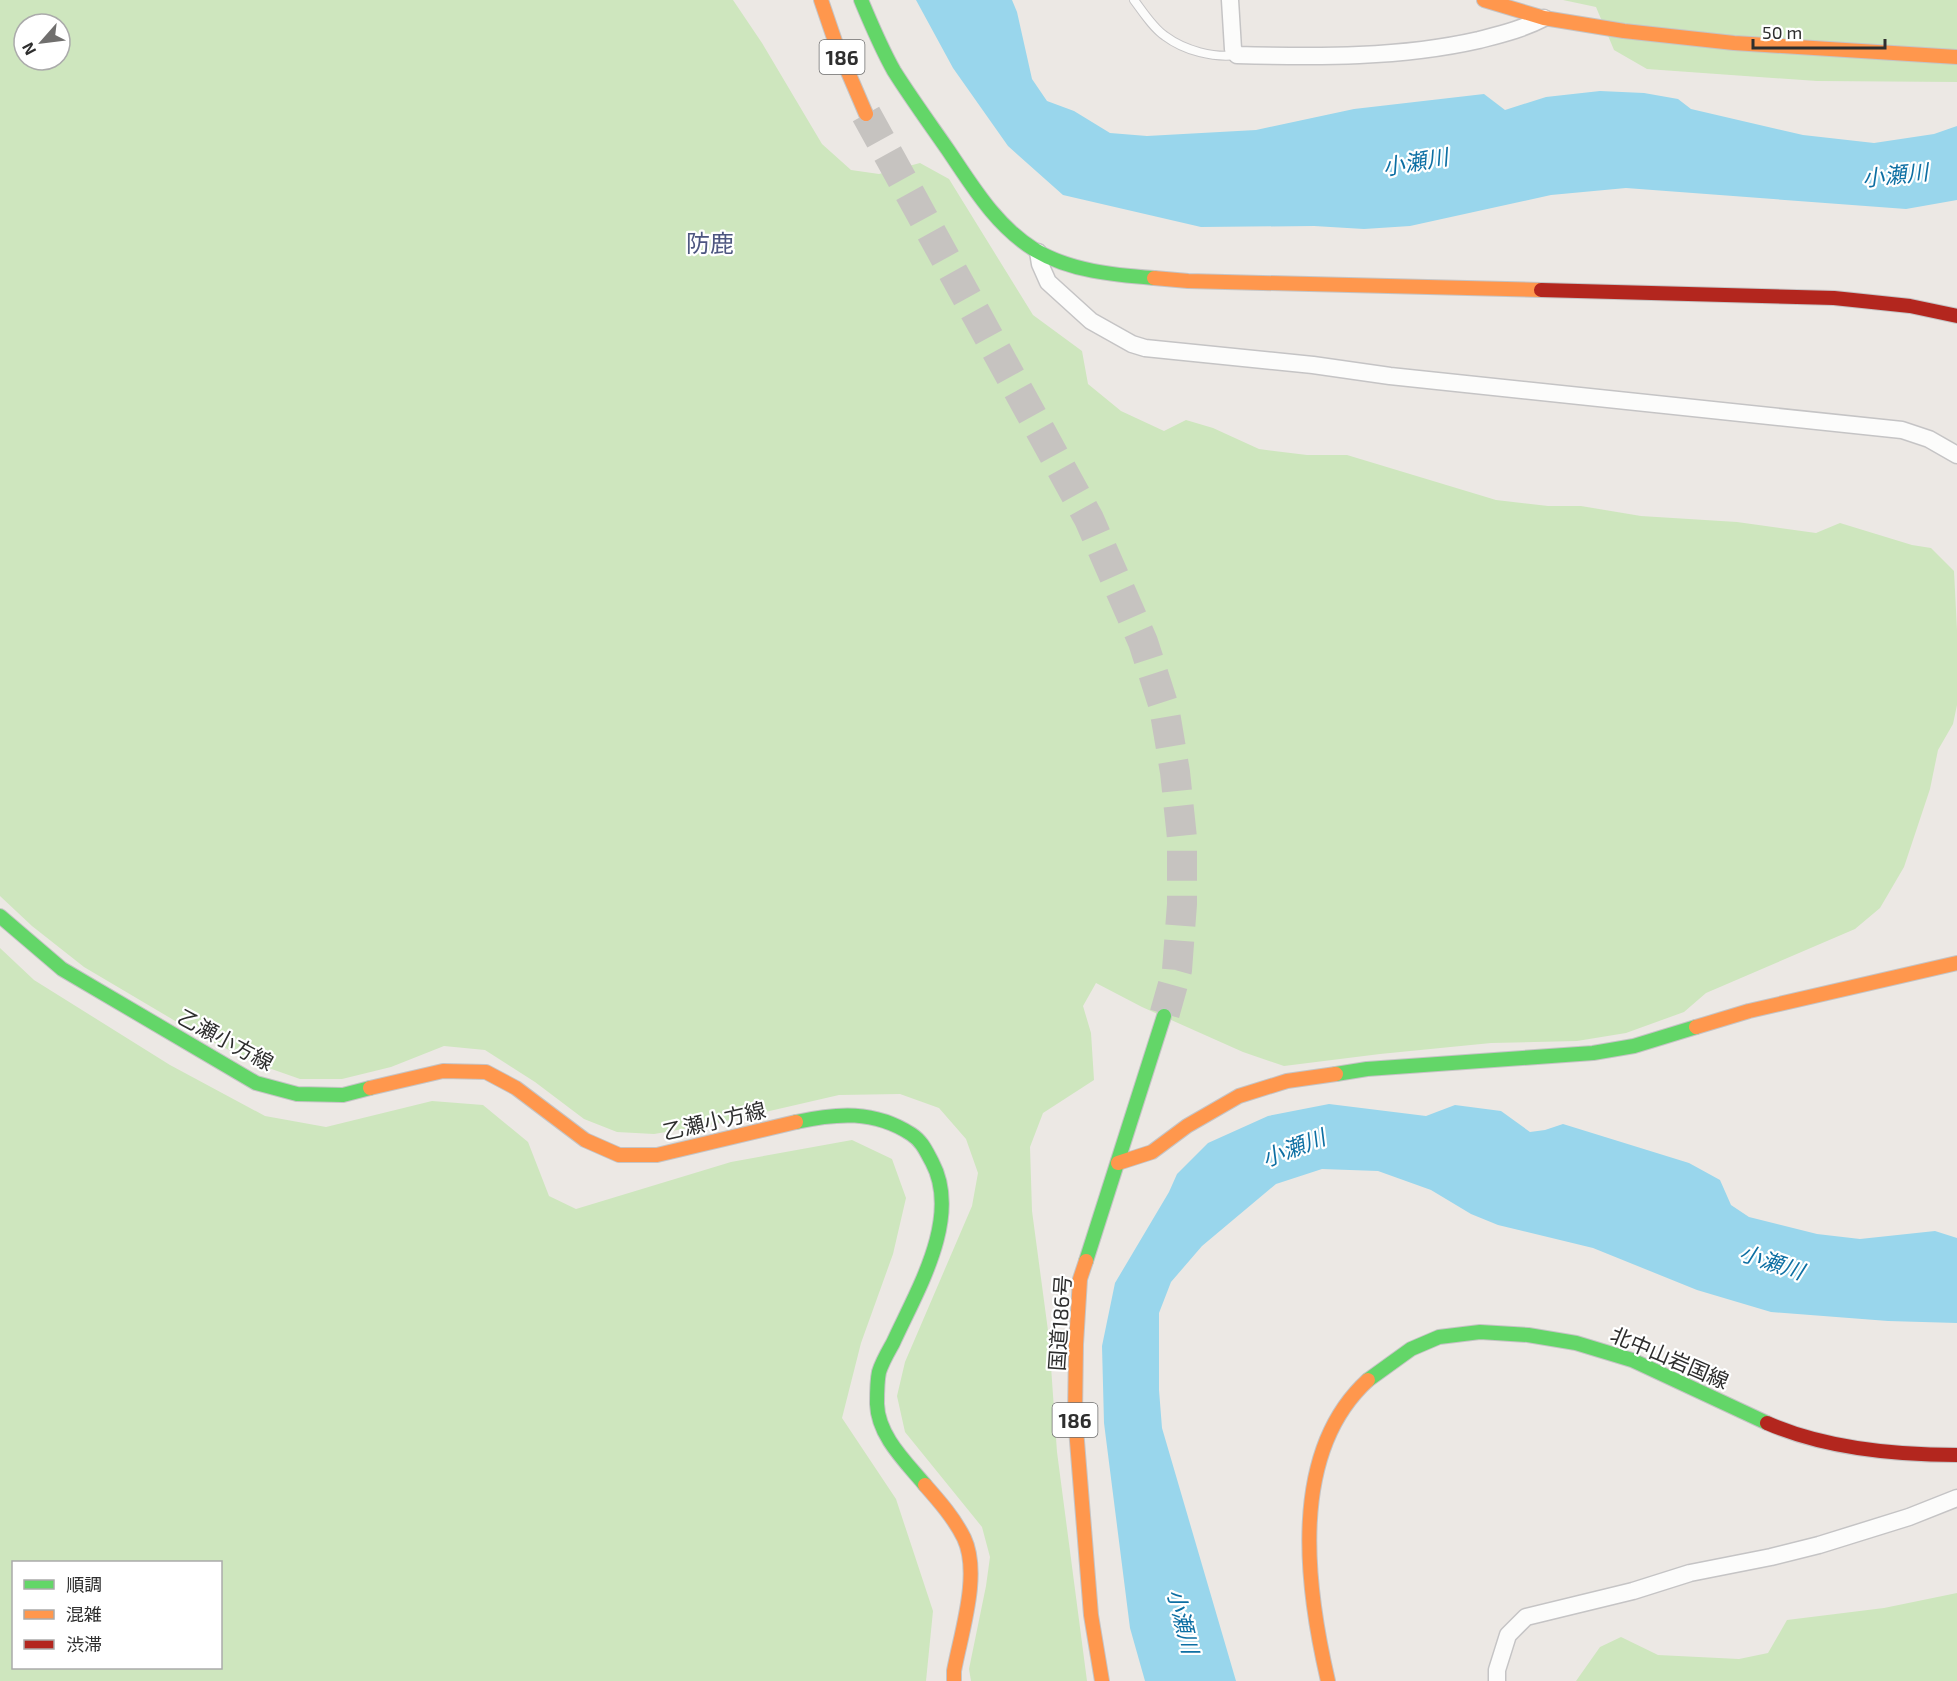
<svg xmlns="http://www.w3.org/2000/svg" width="1957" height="1681" viewBox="0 0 1957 1681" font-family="'Exo 2','Noto Sans JP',sans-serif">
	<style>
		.green { fill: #cee6be; fill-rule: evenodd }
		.water { fill: #99d6ec }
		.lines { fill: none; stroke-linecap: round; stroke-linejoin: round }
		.highway-tunnel { stroke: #c6c3c0; stroke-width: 30; stroke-dasharray: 30 15; stroke-linecap: butt }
		.lane-casing { stroke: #c5c4c5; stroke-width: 10 }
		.street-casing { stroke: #c5c4c5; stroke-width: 19 }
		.fast-casing { stroke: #c5c4c5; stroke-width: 16 }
		.slow-casing { stroke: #c5c4c5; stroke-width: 16 }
		.jam-casing { stroke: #c5c4c5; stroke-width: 16 }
		.lane { stroke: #fcfcfb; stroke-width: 8 }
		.street { stroke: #fcfcfb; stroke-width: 16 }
		.fast { stroke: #63d668; stroke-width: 14 }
		.slow { stroke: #ff974d; stroke-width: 14 }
		.jam { stroke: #b3261e; stroke-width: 14 }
		.labels { text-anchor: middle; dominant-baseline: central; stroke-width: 4.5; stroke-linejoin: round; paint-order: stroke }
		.shield { fill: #fff; stroke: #6d6d6d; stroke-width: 1.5 }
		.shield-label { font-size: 20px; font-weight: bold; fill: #2e2e2e }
		.street-label { font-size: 21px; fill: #2e2e2e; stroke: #fff }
		.water-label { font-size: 22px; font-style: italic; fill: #0d6fa3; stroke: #fff }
		.quarter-label { font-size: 24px; fill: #4d5680; stroke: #fff }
	</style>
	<rect width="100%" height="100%" fill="#ece8e4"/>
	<!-- green -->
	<path class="green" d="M0 0H733L762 43 822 144 851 170 879 174 920 163 949 179 1033 315 1082 351 1088 384 1121 411 1164 431 1186 420 1213 428 1259 449 1307 455H1347L1496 500 1548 506H1581L1641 516 1737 522 1816 533 1840 523 1912 545 1931 548 1954 571 1957 630V705L1953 724 1938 750 1930 789 1904 867 1880 908 1855 929 1706 993 1684 1012 1626 1033 1577 1041 1491 1043 1380 1054 1284 1066 1243 1052 1142 1007 1096 983 1083 1006 1091 1033 1094 1080 1043 1113 1030 1147 1032 1211 1049 1338 1057 1452 1087 1681H971L969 1669 986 1586 990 1557 982 1527 905 1432 897 1396 905 1362 972 1206 978 1173 966 1139 939 1108 900 1094 839 1095 713 1124 654 1134 617 1132 584 1119 535 1082 485 1050 444 1046 391 1067 342 1079H300L263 1066 204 1038 84 967 32 926 0 896ZM24 24H60V60H24Z
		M1563 0H1957V82L1817 81 1647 69 1614 50 1596 7Z
		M0 948 34 980 170 1065 265 1116 326 1127 432 1101 483 1105 528 1142 549 1196 576 1209 731 1162 852 1140 892 1159 906 1198 893 1254 861 1343 842 1418 896 1499 933 1611 926 1681H0ZM220 1562V1668H14V1562Z
		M1957 1593V1681H1576L1600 1647 1621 1637 1658 1655 1739 1659 1768 1653 1787 1620 1884 1608Z"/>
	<!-- water -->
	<path class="water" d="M916 0H1012L1017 12 1032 79 1047 101 1074 111 1110 133 1147 136 1256 130 1354 109 1484 94 1505 110 1546 97 1600 91 1644 93 1678 99 1691 109 1803 135 1874 143 1934 134 1957 126V200L1906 209 1626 188 1551 195 1410 226 1364 229 1314 226 1201 227 1063 195 1008 146 953 68Z
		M1329 1104 1426 1116 1455 1105 1501 1111 1530 1132 1545 1130 1563 1124 1689 1163 1720 1180 1731 1205 1749 1217 1817 1234 1860 1239 1935 1231 1957 1238V1323L1888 1321 1771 1312 1697 1290 1593 1248 1498 1225 1471 1214 1431 1190 1378 1171 1322 1169 1276 1184 1202 1246 1171 1282 1159 1313V1390L1162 1428 1236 1681H1145L1130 1628 1104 1423 1102 1346 1115 1283 1169 1192 1177 1174 1208 1143 1268 1116Z"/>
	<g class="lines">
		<!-- highway-tunnel -->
		<path class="highway-tunnel" d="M866 114 1089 519 1143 642 1164 707 1175 772 1182 838V904L1177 970 1164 1016"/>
		<!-- lane casing -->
		<g class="lane-casing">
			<path id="lane" d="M1134 0C1143 12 1153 28 1165 36 1185 51 1214 58 1237 55"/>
		</g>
		<!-- street casing -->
		<g class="street-casing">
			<path id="street" d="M1230 0 1233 49 1237 55C1319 57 1400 58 1479 40 1502 34 1523 29 1544 18
				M1038 252 1040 264 1048 282 1091 321 1132 344 1145 348 1313 365 1390 376 1902 430 1929 439 1957 455
				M1497 1681V1670L1508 1635 1526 1617 1633 1591 1690 1573 1771 1557 1819 1545 1909 1517 1957 1498"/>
		</g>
		<!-- fast casing -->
		<g class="fast-casing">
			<path id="fast" d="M861 0C871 24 881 48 894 71 911 98 930 124 948 150 973 187 996 226 1035 250 1070 271 1114 275 1154 278
				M0 916 62 969 256 1083 297 1094 343 1095 370 1088
				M1336 1074 1367 1069 1593 1053 1634 1046 1696 1027
				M796 1122C837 1113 874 1110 911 1134 922 1141 926 1151 932 1162 962 1218 916 1292 893 1343 888 1352 882 1362 879 1372 877 1381 877 1395 877 1404 878 1436 906 1462 925 1485
				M1086 1261 1164 1016
				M1368 1380 1411 1349 1439 1337 1480 1332 1528 1335 1576 1343 1632 1360 1767 1423"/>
		</g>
		<!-- slow casing -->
		<g class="slow-casing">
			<path id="slow" d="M821 0 836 44 866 114
				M1484 0 1544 18 1624 31 1734 43 1957 57
				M1154 278 1188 281 1541 290
				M1696 1027 1749 1011 1957 963
				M370 1088 443 1071 486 1072 516 1088 585 1140 619 1155H657L796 1122
				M1118 1163 1152 1152 1187 1126 1239 1096 1287 1081 1336 1074
				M1086 1261 1080 1279 1076 1344 1075 1416 1091 1615 1102 1681
				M925 1485C940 1502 954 1518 964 1538 981 1574 961 1633 954 1671V1681
				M1328 1681C1306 1587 1288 1453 1368 1380"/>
		</g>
		<!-- jam casing -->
		<g class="jam-casing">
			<path id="jam" d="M1541 290 1834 298 1910 306 1957 316
				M1767 1423C1826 1449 1894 1455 1957 1455"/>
		</g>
		<!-- lane -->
		<use href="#lane" class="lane"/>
		<!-- street -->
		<use href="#street" class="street"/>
		<!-- fast -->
		<use href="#fast" class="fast"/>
		<!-- slow -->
		<use href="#slow" class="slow"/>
		<!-- jam -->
		<use href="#jam" class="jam"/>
	</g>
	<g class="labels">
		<!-- shield labels -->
		<g class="shield">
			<rect x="819.5" y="40" width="45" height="34" rx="4.5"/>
			<rect x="1052.5" y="1403" width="45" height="34" rx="4.5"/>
		</g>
		<g class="shield-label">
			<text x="842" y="57">186</text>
			<text x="1075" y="1420">186</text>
		</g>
		<!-- street labels -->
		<g class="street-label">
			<text transform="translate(226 1039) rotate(28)">乙瀬小方線</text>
			<text transform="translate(714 1120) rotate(-13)">乙瀬小方線</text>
			<text transform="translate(1059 1323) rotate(-86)">国道186号</text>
			<text transform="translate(1670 1357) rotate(23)">北中山岩国線</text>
		</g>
		<!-- water labels -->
		<g class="water-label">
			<text transform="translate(1415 161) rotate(-10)">小瀬川</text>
			<text transform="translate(1895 174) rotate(-6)">小瀬川</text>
			<text transform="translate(1293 1147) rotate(-21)">小瀬川</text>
			<text transform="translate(1772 1261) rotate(18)">小瀬川</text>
			<text transform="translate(1184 1621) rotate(76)">小瀬川</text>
		</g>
		<!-- quarter labels -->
		<g class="quarter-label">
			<text x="710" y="242">防鹿</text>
		</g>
	</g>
	<!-- legend -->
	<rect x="12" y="1561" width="210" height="108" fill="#ffffff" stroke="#ababab" stroke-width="1.5"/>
	<rect x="24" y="1580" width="30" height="9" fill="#63d668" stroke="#ababab" stroke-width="1.5"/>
	<text x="66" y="1591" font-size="18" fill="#2e2e2e">順調</text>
	<rect x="24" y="1610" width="30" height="9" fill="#ff974d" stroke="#ababab" stroke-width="1.5"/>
	<text x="66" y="1621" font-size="18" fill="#2e2e2e">混雑</text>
	<rect x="24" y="1640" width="30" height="9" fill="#b3261e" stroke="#ababab" stroke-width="1.5"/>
	<text x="66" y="1651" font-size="18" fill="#2e2e2e">渋滞</text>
	<!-- north arrow -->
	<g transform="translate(42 42) rotate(242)"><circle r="28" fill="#ffffff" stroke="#ababab" stroke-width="1.5"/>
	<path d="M0-4.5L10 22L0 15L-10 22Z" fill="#706f6e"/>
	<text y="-9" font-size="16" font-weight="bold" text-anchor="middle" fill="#2e2e2e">N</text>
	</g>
	<!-- scale -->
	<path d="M1753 39v9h132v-9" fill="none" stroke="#2e2e2e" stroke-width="3"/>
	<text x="1762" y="39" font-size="18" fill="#2e2e2e" stroke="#ffffff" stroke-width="4.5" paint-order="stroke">50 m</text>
</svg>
